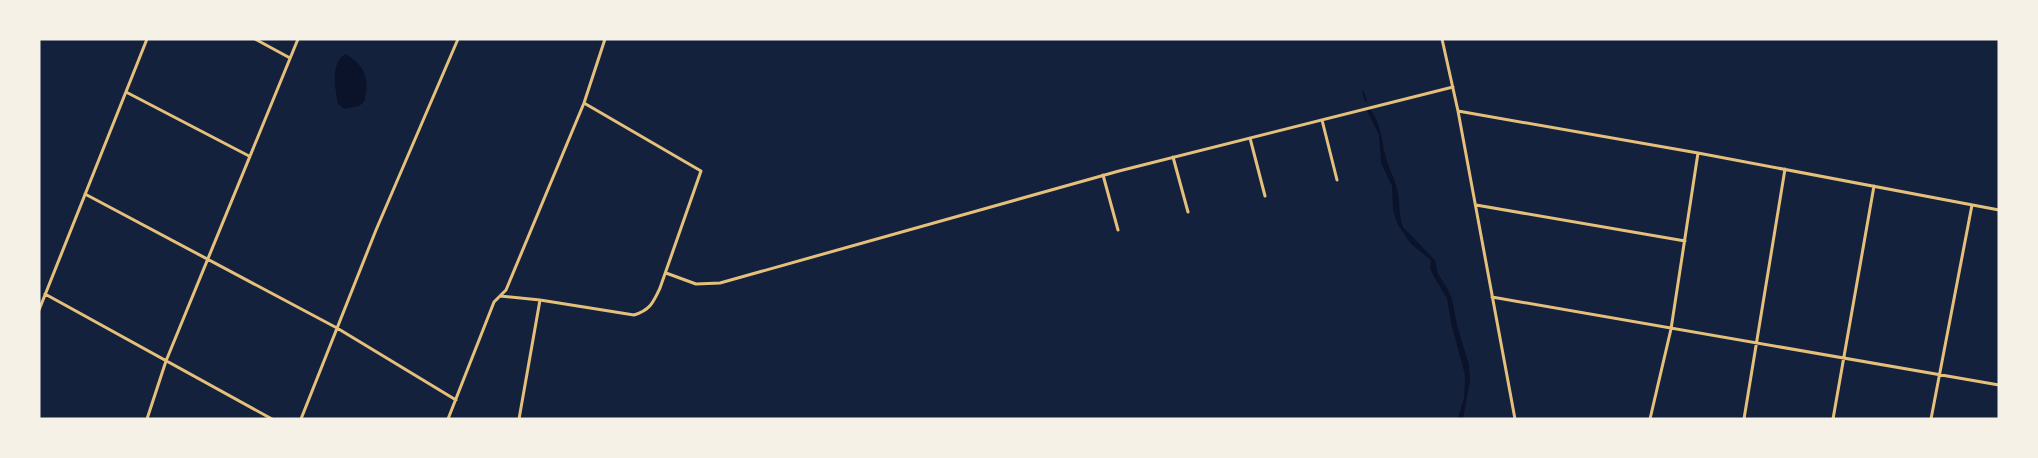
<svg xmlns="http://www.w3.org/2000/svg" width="2038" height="458" viewBox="0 0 2038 458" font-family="'Golos Text',sans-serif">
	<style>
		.water { fill: #0b132b }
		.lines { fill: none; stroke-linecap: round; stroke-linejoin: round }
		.stream { stroke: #0b132b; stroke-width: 2 }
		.minor { stroke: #e5c07b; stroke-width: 3 }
	</style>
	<rect width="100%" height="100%" fill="#14213d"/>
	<!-- water -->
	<path class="water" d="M346 54C366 67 370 79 364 102L359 106 344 109 338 104C335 89 330 61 346 54Z
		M1370 109C1381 124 1381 136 1385 154 1388 167 1396 180 1398 194 1400 205 1399 216 1403 227L1435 260 1438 274 1446 286 1452 299 1457 325 1469 365 1470 381 1463 419H1458V417L1464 399 1465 375 1451 323 1447 298 1433 275 1430 268 1431 260 1411 244 1398 225 1393 211 1392 186 1381 163 1379 135 1367 111Z"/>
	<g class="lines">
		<!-- stream -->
		<path class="stream" d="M1363 92 1366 101"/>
		<!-- minor -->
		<path class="minor" d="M255 39 290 58
			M1442 39 1458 111 1515 419
			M126 92 249 156
			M1458 111 1698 153 1999 210
			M1322 120 1337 180
			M1250 138 1265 196
			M1173 157 1188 212
			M1103 175 1118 230
			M85 194 337 328 456 400
			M1476 205 1685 241
			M666 273 696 284 720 283 1119 171 1453 87
			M45 294 272 419
			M500 296 540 300 634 315C650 310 653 303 660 288L701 171 584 103
			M1492 297 1999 385
			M39 310 147 39
			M147 419 166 361 298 39
			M301 419 376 230 458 39
			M448 419 494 302 506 290 584 103 605 39
			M519 419 540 300
			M1650 419 1671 329 1698 153
			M1744 419 1785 169
			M1833 419 1874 186
			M1931 419 1972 205"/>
	</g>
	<!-- border -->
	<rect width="2038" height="458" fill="none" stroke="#f6f1e7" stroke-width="81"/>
</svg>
